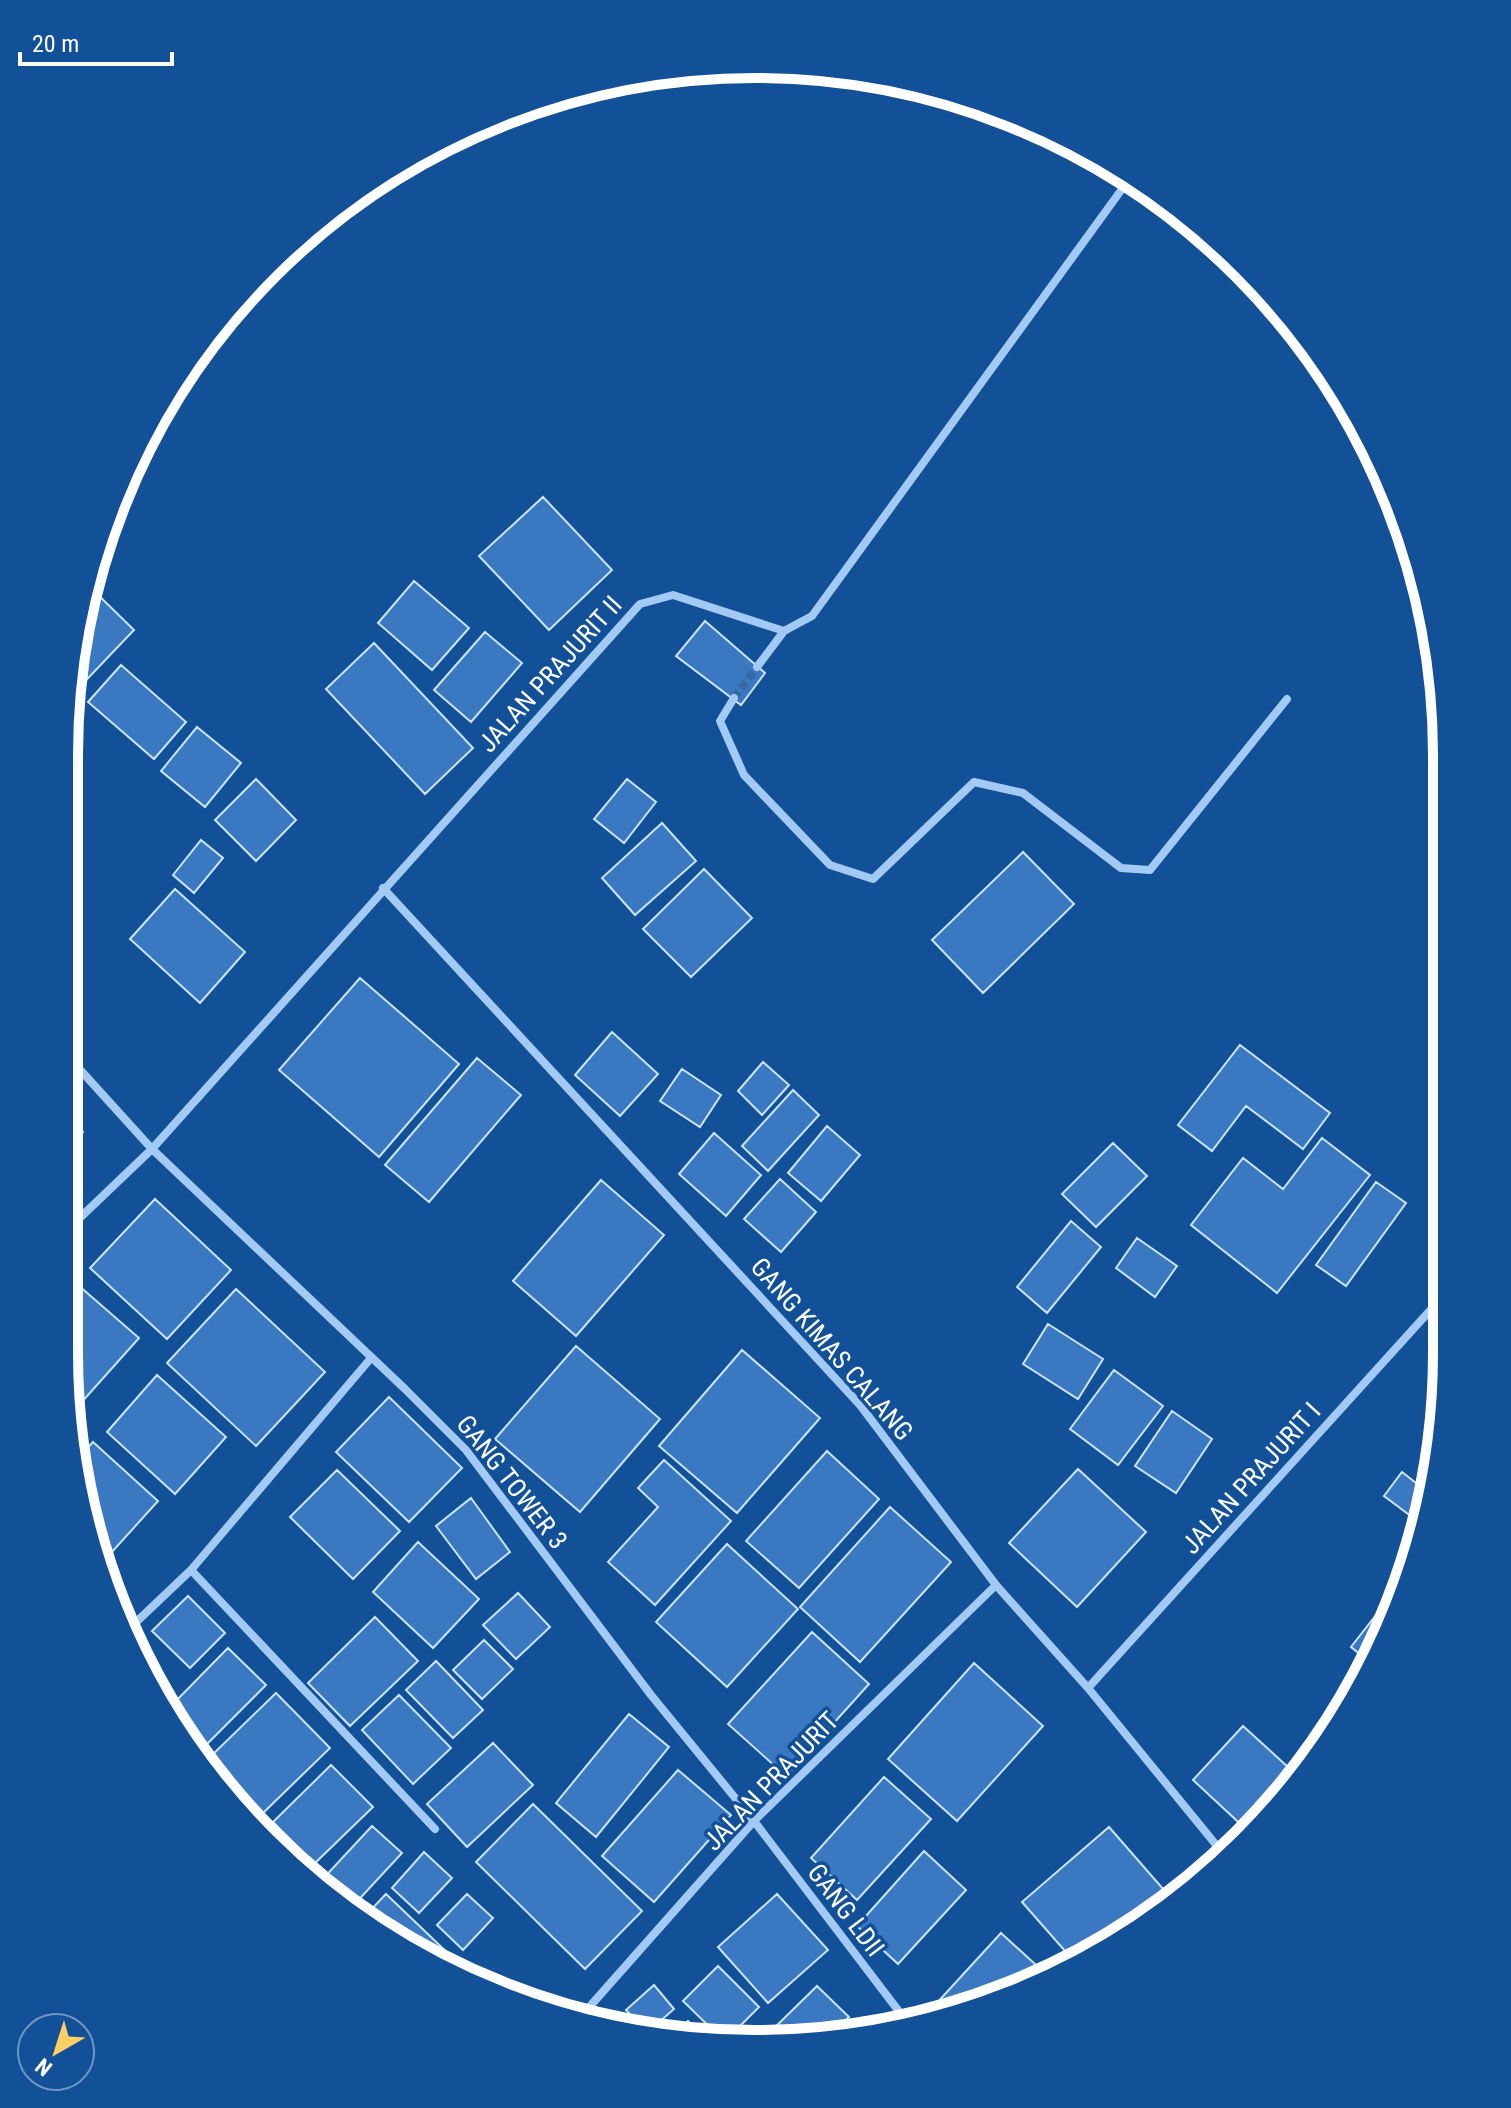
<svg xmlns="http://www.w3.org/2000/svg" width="1511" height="2108" viewBox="0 0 1511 2108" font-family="'Roboto Condensed',sans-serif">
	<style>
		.building { fill: #3a79c1; stroke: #cbe4fd; stroke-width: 2 }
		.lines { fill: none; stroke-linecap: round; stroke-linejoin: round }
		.street-tunnel { stroke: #366aa7; stroke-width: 8; stroke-dasharray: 8 4; stroke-linecap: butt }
		.street { stroke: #a3caf4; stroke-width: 8 }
		.labels { text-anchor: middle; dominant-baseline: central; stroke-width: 7; stroke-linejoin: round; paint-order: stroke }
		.street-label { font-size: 26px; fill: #fff; stroke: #125098 }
		.rim { fill: none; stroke: #fff; stroke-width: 10 }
	</style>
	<rect width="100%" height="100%" fill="#125098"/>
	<!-- building -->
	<path class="building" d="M543 497 612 570 549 630 479 556Z
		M414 581 469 628 432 670 378 623Z
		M90 587 134 630 71 696 77 620Z
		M705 621 765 673 741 705 676 656Z
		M485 632 522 663 471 722 434 690Z
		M374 643 473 748 425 794 326 689Z
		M121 665 186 722 154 759 88 702Z
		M197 727 241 763 205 807 161 771Z
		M256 779 296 820 256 861 215 820Z
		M627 779 656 802 624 843 594 819Z
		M662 823 696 861 635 915 602 878Z
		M201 840 223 858 194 893 173 875Z
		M1023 852 1074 904 983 993 932 940Z
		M704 869 752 918 691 977 643 929Z
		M175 889 245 952 200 1003 130 939Z
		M360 978 459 1064 379 1157 279 1070Z
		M612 1032 658 1074 620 1116 575 1075Z
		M1240 1045 1330 1113 1303 1149 1246 1106 1212 1151 1178 1125Z
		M477 1058 521 1095 429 1202 385 1165Z
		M763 1062 789 1085 762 1115 738 1091Z
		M682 1069 721 1095 700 1127 660 1101Z
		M793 1090 819 1115 768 1171 742 1146Z
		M64 1113 83 1132 64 1151Z
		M827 1126 860 1155 821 1201 788 1173Z
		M714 1133 761 1175 726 1216 679 1174Z
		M1322 1138 1370 1175 1277 1293 1191 1225 1243 1158 1283 1189Z
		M1113 1143 1147 1176 1096 1227 1062 1194Z
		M780 1179 816 1212 781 1252 744 1219Z
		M601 1180 664 1235 576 1336 513 1281Z
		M1376 1182 1406 1203 1346 1286 1316 1265Z
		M155 1199 231 1270 167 1339 90 1268Z
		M1071 1221 1101 1247 1047 1313 1017 1287Z
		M1137 1238 1177 1266 1155 1297 1116 1268Z
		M78 1285 139 1338 80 1404 70 1394 64 1352V1301Z
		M236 1289 325 1372 256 1446 167 1363Z
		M1048 1324 1103 1359 1078 1399 1023 1364Z
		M576 1346 660 1419 580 1512 495 1439Z
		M742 1350 820 1418 737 1513 659 1446Z
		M1114 1370 1163 1406 1118 1465 1070 1429Z
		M157 1375 226 1437 175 1494 107 1432Z
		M389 1397 462 1468 409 1522 336 1452Z
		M1172 1411 1212 1439 1176 1493 1135 1466Z
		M93 1442 158 1501 102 1563 88 1532 78 1458Z
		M827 1451 879 1499 799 1588 746 1541Z
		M664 1460 731 1521 655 1605 608 1562 658 1507 638 1488Z
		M1078 1469 1146 1532 1077 1607 1009 1543Z
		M337 1470 400 1531 353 1579 290 1517Z
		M1402 1472 1430 1494 1424 1526 1384 1496Z
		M471 1498 510 1552 476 1579 436 1526Z
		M890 1507 951 1562 860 1662 800 1607Z
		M418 1542 479 1599 433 1648 373 1592Z
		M727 1544 798 1609 727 1687 656 1622Z
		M518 1593 550 1627 516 1659 483 1625Z
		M188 1596 225 1633 190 1668 152 1631Z
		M1380 1610 1391 1618 1372 1664 1351 1647Z
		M375 1617 418 1661 350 1726 308 1683Z
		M812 1632 869 1684 786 1776 728 1724Z
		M484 1640 513 1669 482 1699 453 1670Z
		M228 1648 266 1685 199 1752 178 1732 168 1709Z
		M436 1661 483 1710 453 1738 406 1690Z
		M974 1663 1043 1726 957 1821 888 1759Z
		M276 1693 330 1748 262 1814 208 1759Z
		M399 1695 451 1748 413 1784 362 1730Z
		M629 1714 669 1747 596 1837 556 1803Z
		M1243 1726 1300 1778 1249 1832 1193 1780Z
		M493 1743 533 1785 467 1847 427 1804Z
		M331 1765 373 1807 314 1864 273 1822Z
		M678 1770 731 1815 654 1902 602 1856Z
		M884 1777 931 1819 857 1900 811 1858Z
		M533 1804 642 1911 585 1969 476 1862Z
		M372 1826 402 1853 352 1907 318 1884Z
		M1109 1827 1171 1898 1072 1959 1022 1902Z
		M924 1851 966 1890 898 1964 857 1926Z
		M424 1852 452 1878 419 1913 392 1888Z
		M386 1894 454 1959 444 1969 365 1916Z
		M467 1894 493 1918 463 1950 437 1925Z
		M777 1894 828 1950 768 2003 718 1947Z
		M1001 1933 1047 1975 1021 1991 924 2017Z
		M718 1966 759 2007 728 2038H721L683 2001Z
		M654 1985 674 2009 647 2033 626 2010Z
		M817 1986 849 2017 827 2038H764Z
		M688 2021 704 2038H669Z"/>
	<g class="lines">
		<!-- street-tunnel -->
		<path class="street-tunnel" d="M734 698 757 667"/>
		<!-- street -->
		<path class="street" d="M757 667 784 631
			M734 698 720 721 744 775 830 865 873 879 974 782 1023 793 1121 868 1150 870 1287 699
			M383 888 860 1405 996 1585 1088 1688 1226 1857
			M64 1052 152 1149 405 1389 466 1450 651 1695 754 1821 907 2022
			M64 1233 152 1149 640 604 673 595 784 631 812 616 1130 178
			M191 1570 435 1829
			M131 1627 191 1570 371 1358
			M1088 1688 1445 1294
			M584 2013 754 1821 996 1585"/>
	</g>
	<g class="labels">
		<!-- street labels -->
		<g class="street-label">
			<text transform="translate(550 674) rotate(-48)">JALAN PRAJURIT II</text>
			<text transform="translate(832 1349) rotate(49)">GANG KIMAS CALANG</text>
			<text transform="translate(1251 1478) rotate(-48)">JALAN PRAJURIT I</text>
			<text transform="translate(512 1482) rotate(52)">GANG TOWER 3</text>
			<text transform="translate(771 1781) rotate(-46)">JALAN PRAJURIT</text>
			<text transform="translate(846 1910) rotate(53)">GANG LDII</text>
		</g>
	</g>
	<!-- crop -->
	<path d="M0 0H1511V2108H0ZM755 78H756A677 677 0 0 1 1433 755V1353A677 677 0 0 1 756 2030H755A677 677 0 0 1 78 1353V755A677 677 0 0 1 755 78Z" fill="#125098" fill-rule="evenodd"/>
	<path class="rim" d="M755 78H756A677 677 0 0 1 1433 755V1353A677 677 0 0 1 756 2030H755A677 677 0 0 1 78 1353V755A677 677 0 0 1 755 78Z"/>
	<!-- north arrow -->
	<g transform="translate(56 2052) rotate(219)"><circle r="38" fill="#125098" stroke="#7196c1" stroke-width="2"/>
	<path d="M0-6L14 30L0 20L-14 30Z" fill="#ffcf66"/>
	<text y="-12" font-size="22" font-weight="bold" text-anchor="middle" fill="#ffffff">N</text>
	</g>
	<!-- scale -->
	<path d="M20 52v12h152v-12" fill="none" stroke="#ffffff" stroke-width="4"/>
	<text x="32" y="52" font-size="24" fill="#ffffff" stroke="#125098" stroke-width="6" paint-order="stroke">20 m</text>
</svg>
